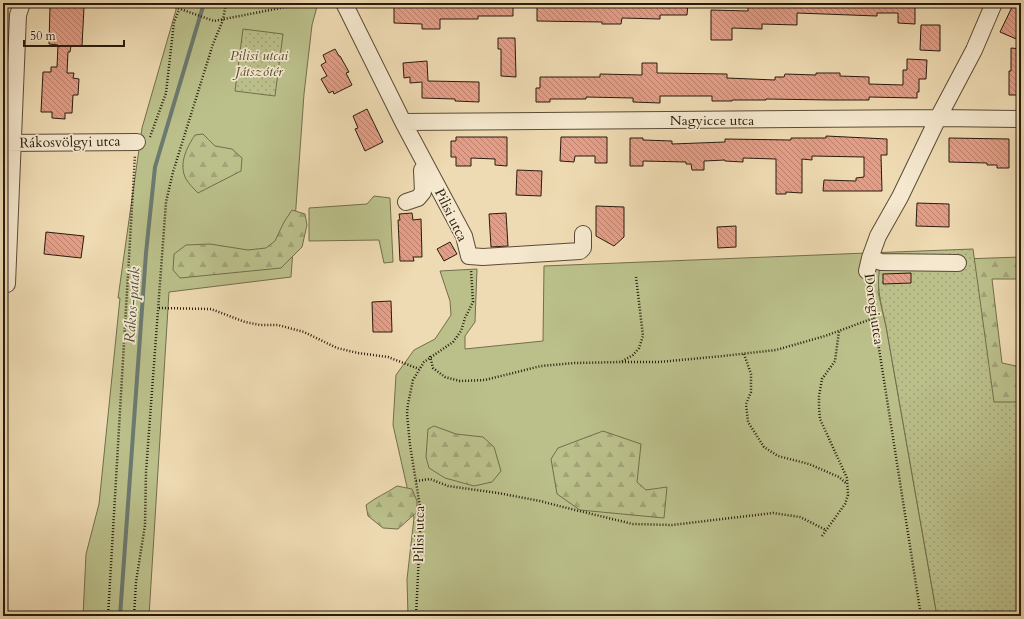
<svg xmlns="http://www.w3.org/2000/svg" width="1024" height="619" viewBox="0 0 1024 619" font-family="Cardo,serif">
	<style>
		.grass { fill: #bbc08b; stroke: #726e4c }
		.forest { fill: url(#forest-firs); stroke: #726e4c }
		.park { fill: url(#park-dots); stroke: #726e4c }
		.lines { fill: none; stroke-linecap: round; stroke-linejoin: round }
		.stream { stroke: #6c7a70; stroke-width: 4 }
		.building { fill: url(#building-back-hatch); stroke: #281b0e }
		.minor-casing { stroke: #5a4b37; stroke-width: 18 }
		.path { stroke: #281b0e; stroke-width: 2.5; stroke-dasharray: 1 2; stroke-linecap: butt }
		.minor { stroke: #f5e8ce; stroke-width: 16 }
		.labels { text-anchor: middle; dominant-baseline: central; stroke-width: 3.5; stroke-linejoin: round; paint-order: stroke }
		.park-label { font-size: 14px; font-style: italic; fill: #544d34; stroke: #f5e8ce }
		.street-label { font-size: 14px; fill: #281b0e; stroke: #f5e8ce }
		.water-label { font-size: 15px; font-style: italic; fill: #4a4b3f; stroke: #f5e8ce }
	</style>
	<defs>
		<pattern id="forest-firs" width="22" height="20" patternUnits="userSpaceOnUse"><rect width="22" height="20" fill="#bbc08b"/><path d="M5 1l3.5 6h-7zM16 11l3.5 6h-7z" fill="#a1a477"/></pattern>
		<pattern id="park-dots" width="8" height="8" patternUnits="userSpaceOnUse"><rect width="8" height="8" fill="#bbc08b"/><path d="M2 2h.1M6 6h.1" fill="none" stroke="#a1a477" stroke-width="1.8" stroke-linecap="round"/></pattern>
		<pattern id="building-back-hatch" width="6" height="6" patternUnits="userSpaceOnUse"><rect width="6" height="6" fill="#e49e87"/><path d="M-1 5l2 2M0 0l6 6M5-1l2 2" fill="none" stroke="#b9806d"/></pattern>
	</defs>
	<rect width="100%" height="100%" fill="#efdbb3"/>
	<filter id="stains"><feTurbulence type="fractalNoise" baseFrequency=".005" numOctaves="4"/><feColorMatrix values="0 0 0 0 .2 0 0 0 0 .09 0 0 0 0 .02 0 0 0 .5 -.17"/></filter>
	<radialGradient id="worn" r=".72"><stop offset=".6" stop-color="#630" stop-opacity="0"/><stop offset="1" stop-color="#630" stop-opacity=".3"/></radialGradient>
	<!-- grass -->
	<path class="grass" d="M178 3H318L312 25 304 94 291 277 169 292 149 616H83L86 554 99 504 120 298H118L142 128Z
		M374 196 390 198 393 262 384 263 379 240 309 241V208L367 204Z
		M867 253 885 255 878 292 886 326 937 616H408L407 579 414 518 393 425 396 375 414 350 435 339 451 315 450 301 440 271 477 269 475 322 465 336V349L543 341 544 266Z"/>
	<!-- forest -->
	<path class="forest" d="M203 134 215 146 232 149 242 158 241 171 198 193C194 189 189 184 186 179 178 164 187 147 195 135Z
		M292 210 305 214 307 225 302 247 281 268 180 278 173 270 174 254 186 245 210 244 248 250 266 248 275 241 284 222Z
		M1021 257V279H992L1002 363 1021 367V540L963 259Z
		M434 426 456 434 483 437 494 447 501 471 492 482 474 486 445 478 429 468 426 457 428 429Z
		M603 431 641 444 637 482 646 490 667 487 664 518 580 510 557 494 551 459 558 448Z
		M397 486 412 489 417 501V512L398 529 383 528 368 516 366 505C376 497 387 493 397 486Z"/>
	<!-- park -->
	<path class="park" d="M243 29 283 34 275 96 235 91Z
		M973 249 994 402H1021V616H937L886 326C881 303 875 285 881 262L867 253Z"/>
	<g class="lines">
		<!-- stream -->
		<path class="stream" d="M120 616 146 253 155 167 204 3"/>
	</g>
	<!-- building -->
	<path class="building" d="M394 3H513V16H478V19H440V29H422V24L394 23Z
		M537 3 641 4V3H688L687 15H660V19L622 18 621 24H602V22L537 21Z
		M748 3H915V24L898 23V13H877V16L797 13V25L762 24V29L732 28V40H711V10L748 11Z
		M1014 3H1021V41L1000 32Z
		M50 6 84 7 82 46H71L70 52H68L67 73H74L73 78 79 79 78 95H73L72 113H65V119L52 118V112H41L43 72H51V67H57L58 45 49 44Z
		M921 25H940V51L920 50Z
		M498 38H515L516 77 501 76V49H498Z
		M1011 48 1021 49V95H1009V71H1011Z
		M335 49 339 56H340L349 72 346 73 352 85 334 94 333 91 329 93 321 79 327 76 321 65 326 62 323 55Z
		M907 59 927 60 926 79H919V92H917V98L869 97V100H831L766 99V100H732V101H712V96H660V103L633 102V98L586 97V99H550V102H536V88H540V77H600V74L642 75V63H657V73L727 74V78L775 80V77H784L785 74 816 75V73H840V76L869 77V84L903 85V70H907Z
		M427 61 428 81 479 82V102L455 101V99L422 98V82L410 83V77L404 78 403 63Z
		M367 109 383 142 365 151 355 129 358 128 353 116Z
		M826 136 887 139V155H881L882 191H823L824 180 856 181V178L864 177V157L812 156V160L802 159V193L786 192V194H776V159L743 158V162L725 161V160L704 161V170H692L691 164H686V162L643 161V166H630V138H643V140L672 141V144L725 142V139L791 140V138H826Z
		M456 137H507V166L495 165V159L471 158V166H456V157H451V141H456Z
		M561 137H607V163H595V156H575L574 162 560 161Z
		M949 138 1009 139V168H997V165H987V163L949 162Z
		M517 170 542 171 541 196 516 195Z
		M917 203 949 204V227L916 226Z
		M596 206 624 207V237L614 246 596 236Z
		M412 213 413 220 421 219 422 257H413L414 261H400L398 220H400L399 214Z
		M506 213 508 246 491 247 489 214Z
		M736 226V247L718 248 717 227Z
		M46 232 84 236 81 258 44 254Z
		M450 242 457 254 444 261 437 249Z
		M911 273V283L883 284V274Z
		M391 301 392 332H373L372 302Z"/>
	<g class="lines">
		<!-- minor casing -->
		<g class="minor-casing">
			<path id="minor" d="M344 3 403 122 464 236 469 256 483 257 580 251 583 248V234
				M403 122 938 118 1021 119
				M3 143 137 142
				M406 202 418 198 423 192 422 170 426 165
				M870 258 881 262 958 263
				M867 271 870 258 878 236 900 197 938 118 974 50 994 3
				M7 284 18 15 22 3"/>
		</g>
		<!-- path -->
		<path class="path" d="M168 3 169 5 214 21 306 3
			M150 137 166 93 174 22 179 10
			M869 285 921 616
			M159 308 211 309 245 322 260 325H278L304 332 337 348 358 353 388 357 419 369
			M744 354 751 374V392L746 404 748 422 764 447 778 456 809 464 839 477 847 484
			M430 356 433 368 445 377 460 381 485 380 541 366 575 363 621 362 633 355 639 348 643 336 636 277
			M622 362H659L723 356 776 350 825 336 874 318
			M416 481 430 479 448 486 498 493 540 501 563 507 633 524 672 525 773 513 800 517 826 530
			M822 536 845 504 848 495 847 478 820 419 819 407V396L822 379 835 361 839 331
			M108 616 135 155
			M134 616 136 582 145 525 146 472 166 202 173 172 213 44 223 20 226 3
			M416 616 421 513 410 445 407 414 408 404 413 380 424 362 453 342 461 331 465 318 473 302 471 270"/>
		<!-- minor -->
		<use href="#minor" class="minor"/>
	</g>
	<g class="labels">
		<!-- park labels -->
		<g class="park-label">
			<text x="259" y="55">Pilisi utcai<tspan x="259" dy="16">Játszótér</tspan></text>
		</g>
		<!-- street labels -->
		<g class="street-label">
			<text x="712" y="120">Nagyicce utca</text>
			<text transform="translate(70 142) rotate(-1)">Rákosvölgyi utca</text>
			<text transform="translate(451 215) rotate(64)">Pilisi utca</text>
			<text transform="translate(874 309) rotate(82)">Dorogi utca</text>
			<text transform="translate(419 534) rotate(-89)">Pilisi utca</text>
		</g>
		<!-- water labels -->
		<g class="water-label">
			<text transform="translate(132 305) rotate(-86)">Rákos-patak</text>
		</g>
	</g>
	<!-- margin -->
	<rect width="1024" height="619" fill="none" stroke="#efdbb3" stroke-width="16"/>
	<rect x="4" y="4" width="1016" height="611" fill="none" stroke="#281b0e" stroke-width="2"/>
	<rect x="8" y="8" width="1008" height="603" fill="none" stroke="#281b0e"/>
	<!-- scale -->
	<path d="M24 40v6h100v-6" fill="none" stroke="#281b0e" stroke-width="2"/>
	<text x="30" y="40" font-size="12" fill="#281b0e" stroke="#f5e8ce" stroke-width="3" paint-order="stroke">50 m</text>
	<rect width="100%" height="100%" filter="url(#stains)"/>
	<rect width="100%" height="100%" fill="url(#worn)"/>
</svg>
